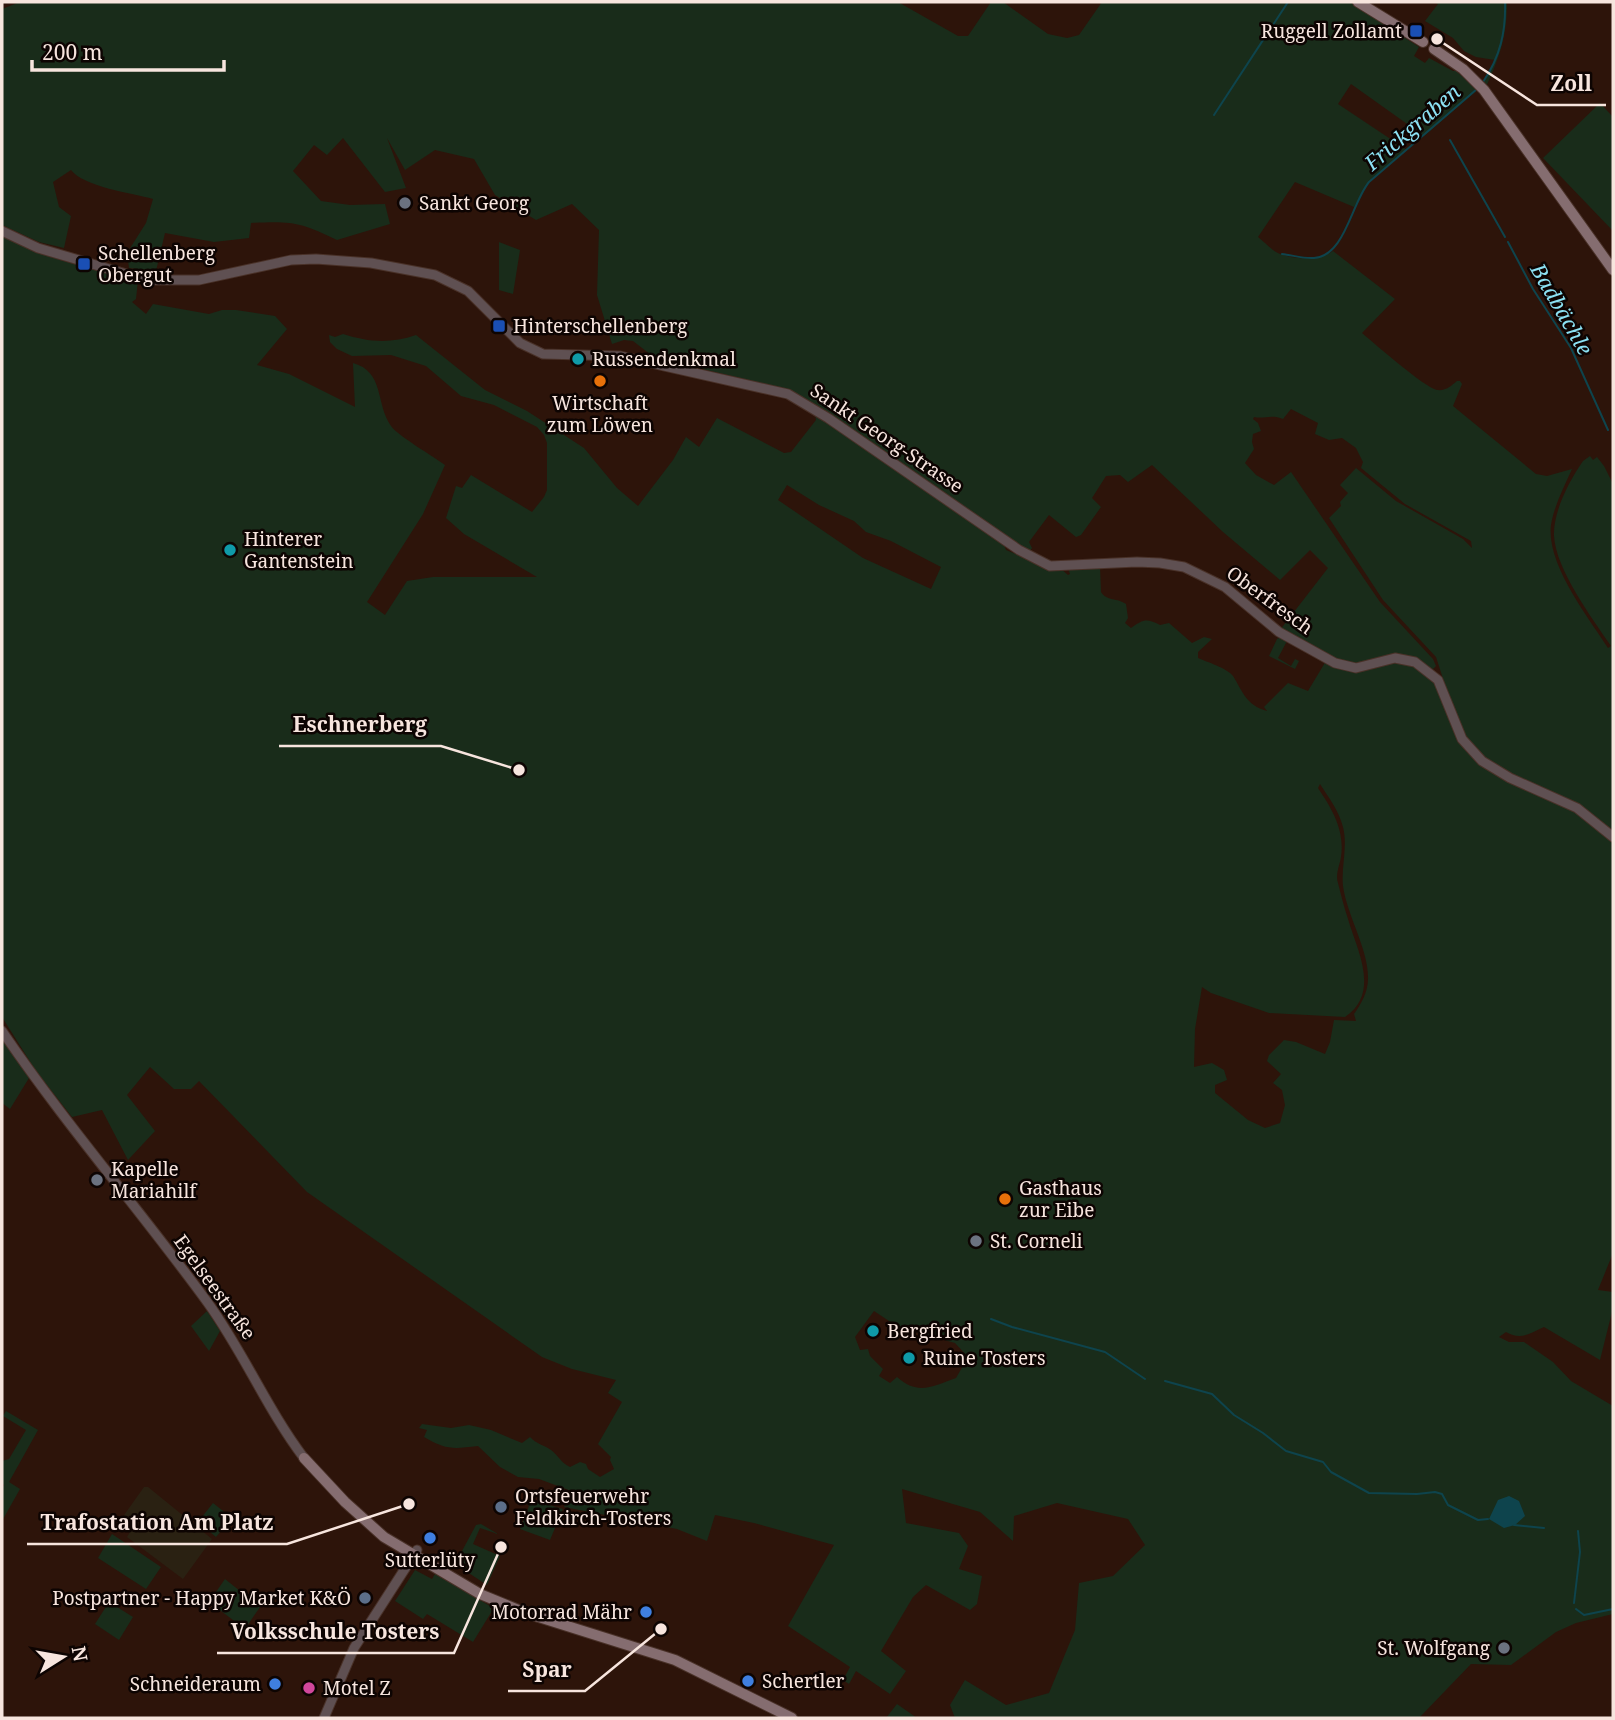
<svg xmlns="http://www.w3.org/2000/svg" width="1615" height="1720" viewBox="0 0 1615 1720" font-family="'Noto Serif',serif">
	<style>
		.education { fill: #2a2112 }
		.green { fill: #192c1a; fill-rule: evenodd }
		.water { fill: #0e444d }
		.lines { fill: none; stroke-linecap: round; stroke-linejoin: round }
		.stream { stroke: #0e444d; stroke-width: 2 }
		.tertiary-casing { stroke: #493128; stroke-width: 11 }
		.secondary-casing { stroke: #493128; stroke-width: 12 }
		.tertiary { stroke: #5f5052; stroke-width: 9 }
		.secondary { stroke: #856d70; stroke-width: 10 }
		.transit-dot { fill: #1a4fb4; stroke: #0d0402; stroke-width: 2.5 }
		.worship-dot { fill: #6b7280; stroke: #0d0402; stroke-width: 2.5 }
		.culture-dot { fill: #0f9aa8; stroke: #0d0402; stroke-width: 2.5 }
		.food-dot { fill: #e8710a; stroke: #0d0402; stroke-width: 2.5 }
		.service-dot { fill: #5c6f8a; stroke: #0d0402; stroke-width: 2.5 }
		.shop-dot { fill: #3f7fe0; stroke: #0d0402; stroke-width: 2.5 }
		.hotel-dot { fill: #d1479c; stroke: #0d0402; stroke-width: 2.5 }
		.labels { text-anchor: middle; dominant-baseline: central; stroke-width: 5; stroke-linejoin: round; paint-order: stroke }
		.poi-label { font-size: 19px; fill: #f7e5de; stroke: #0d0402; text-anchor: start }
		.street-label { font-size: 19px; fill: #f7e5de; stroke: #0d0402 }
		.water-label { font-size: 21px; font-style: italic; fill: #8ce1f3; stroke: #0d0402 }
		.leader { fill: none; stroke: #f7e5de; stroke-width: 2.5 }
		.callout-dot { fill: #f7e5de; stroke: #0d0402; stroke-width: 2.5 }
		.callout-label { font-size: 21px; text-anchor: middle; font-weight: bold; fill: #f7e5de; stroke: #0d0402; stroke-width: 5; stroke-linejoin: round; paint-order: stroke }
	</style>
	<rect width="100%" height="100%" fill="#2d140a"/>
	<!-- education -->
	<path class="education" d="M144 1487H148L212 1539 183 1579 127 1537 134 1525 122 1518Z"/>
	<!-- green -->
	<path class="green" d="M20 2H898L958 36H968L991 2H1003L1048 34 1067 38 1079 35 1102 2H1350L1419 47 1414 56 1425 63 1429 58 1453 71H1456L1477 89 1474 93 1424 136 1351 84 1338 104 1407 150 1369 182 1354 207 1295 182 1258 237C1264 242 1270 248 1276 252 1291 260 1319 261 1333 251L1395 299 1362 333C1375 344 1424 387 1437 390 1446 391 1451 386 1457 381H1460L1462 384 1453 406 1536 474 1547 476 1572 469C1564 487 1554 506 1551 525 1546 564 1588 617 1608 648L1611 646C1592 618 1556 570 1554 536 1553 512 1569 481 1583 461L1590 456 1593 460 1597 457 1604 466 1613 484V1253L1598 1290 1613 1292V1308L1600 1360 1544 1327C1530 1333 1521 1341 1506 1332L1499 1337 1509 1342H1524L1553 1362 1571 1381 1613 1406V1614L1576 1623 1556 1632 1511 1665 1471 1664 1419 1718H955L950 1705 965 1680 1006 1705 1049 1693 1075 1630 1079 1583 1113 1576 1145 1545 1128 1519 1057 1503 1014 1516 1013 1541 980 1512 902 1489 906 1523 959 1533 968 1546 959 1569 982 1576 977 1604 970 1610 926 1585 913 1597 881 1651 906 1671 890 1694 856 1671 849 1684 843 1680 850 1667 788 1626 834 1545 754 1523 715 1515 707 1541 677 1529 564 1507 570 1494 574 1492 539 1479 518 1477 500 1467 478 1446C453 1449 446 1450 424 1437L427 1430 419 1428 422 1424 451 1428 469 1425 491 1430 522 1443 530 1437C536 1444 544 1445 551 1450 559 1456 561 1463 570 1467L580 1462 586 1464 588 1469 600 1477 614 1469 610 1460 611 1457 598 1444 622 1402 608 1393 616 1380 572 1369 542 1357 307 1192 199 1081 191 1089H174L150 1067 127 1095 155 1131 128 1160 102 1110 72 1117 36 1071 2 1017V231C33 259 97 269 138 280L136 299 132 302 146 314 153 304 209 314 222 310H236L275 316 287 329 257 365 289 374 355 407 353 363C385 372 375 403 391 426 398 436 433 456 445 465L423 514 367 602 385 615 407 581 433 577H537L464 534 446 518 456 486 462 488 471 475 532 512 544 497 547 490V443L544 435 537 427 494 405 461 396 426 366 391 355 352 356 337 349 330 342 329 335 335 337 343 334C368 342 390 344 416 335L485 390 527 411 584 448 617 488 638 506 673 460 686 437 699 447 717 418 784 453 791 452 816 420 815 414 968 515 1001 538 1006 550 1051 569H1061L1068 575 1070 574 1068 568 1100 566 1101 592C1106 601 1118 598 1126 604L1128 618 1125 623 1131 628C1143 619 1147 618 1160 625L1169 623 1192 643 1204 637 1212 639 1198 652V658C1207 662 1227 668 1233 676 1243 692 1246 705 1267 711L1264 707 1288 683 1308 691 1326 661 1351 670 1372 667 1375 669C1396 651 1427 664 1440 689 1448 703 1450 719 1457 733 1464 746 1474 757 1485 766 1510 785 1542 792 1570 807 1584 814 1596 828 1608 837L1610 834 1578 806 1492 766 1472 748 1458 725 1436 657 1383 600 1329 518 1341 506 1340 502 1348 493 1340 485 1356 468 1396 501 1463 539 1472 548 1471 541 1405 504 1361 468 1363 462 1356 448 1342 438 1329 440 1315 434 1318 423 1291 409 1283 419C1272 414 1265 419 1254 417L1253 419 1258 423 1261 431 1253 434 1252 442 1254 449 1245 463 1256 475 1274 485 1291 472 1380 602 1433 659 1436 666 1433 669 1401 655 1389 656 1363 665 1345 664 1280 630 1328 568 1310 550 1280 580 1223 532 1152 465 1128 482 1120 475 1106 476 1092 498 1101 507 1081 535 1076 537 1049 515 1029 542 1032 548 1028 554 884 456 805 398 745 379 655 358 633 341 624 340 612 344 597 295 599 230 572 204 536 220 495 195 474 159 435 150 405 170 387 138 406 188 385 192 343 138 327 155 314 145 293 171 321 201 350 205 385 204 390 224 337 240C300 222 292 221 251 223L249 238 214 242 165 233 156 271 129 268 127 253 146 223 153 199C132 193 84 187 71 170L53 182 59 207 71 216 64 248 39 242 2 225V9ZM787 485 819 505 854 521 866 532 891 541 941 567 931 589 863 558 778 500ZM1320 784C1329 798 1339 811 1343 827 1348 847 1341 866 1343 886 1347 916 1369 950 1368 979 1368 992 1361 1004 1354 1014L1356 1021 1334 1020 1330 1042 1325 1054 1296 1042 1284 1040 1269 1055 1267 1061 1281 1074 1273 1083 1282 1090 1285 1105 1280 1123 1265 1128 1248 1120 1215 1093V1085L1227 1080 1224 1070 1212 1063 1194 1067 1195 1029 1202 987 1211 993 1269 1013 1345 1017C1381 993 1357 950 1348 919 1344 907 1341 895 1338 883 1335 875 1340 864 1341 857 1345 830 1332 809 1318 788ZM874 1311 898 1327 955 1343 968 1357 956 1378C933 1386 918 1396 897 1377L890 1383 879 1376 883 1369 870 1356 868 1349 860 1350 855 1337Z
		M1434 2H1507C1507 36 1500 56 1486 87L1483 83 1495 60 1476 57 1464 51 1453 38 1425 21 1438 4Z
		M1600 103 1613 117V231L1543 158Z
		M499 242 520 250 513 294 499 290Z
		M1280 637 1287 641 1278 658 1291 666 1295 659 1299 661 1295 669 1269 656 1277 639Z
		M2 1039 29 1078 10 1109 2 1103Z
		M207 1311 220 1331 209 1351 191 1326Z
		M6 1411 38 1430 9 1482 20 1489 2 1521V1488L4 1485 2 1483V1461L9 1459 26 1430 3 1416Z
		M529 1499 563 1509 550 1540 520 1529 529 1506 527 1504Z
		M213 1503 232 1518 216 1537 198 1522Z
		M481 1524 498 1534 480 1528 473 1544 500 1556 487 1585 455 1564 476 1525Z
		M112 1534 161 1567 146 1589 98 1558Z
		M415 1570 432 1579 435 1574 490 1606 492 1611 473 1642 427 1614 423 1619 395 1601Z
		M225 1579 260 1607 245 1629 209 1602Z
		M109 1602 133 1617 119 1640 95 1624Z
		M897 1704 917 1718H886Z"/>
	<!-- water -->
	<path class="water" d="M1509 1496 1519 1501 1525 1516 1515 1525 1504 1528 1489 1519 1498 1500Z"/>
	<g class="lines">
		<!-- stream -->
		<path class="stream" d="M1483 82C1500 57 1506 32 1505 2
			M1214 115 1288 2
			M1450 140 1505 237
			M1508 242 1533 289 1571 348 1608 430
			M1282 254C1292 255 1304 259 1314 258 1345 256 1351 204 1369 182L1477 89
			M991 1319 1012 1327 1105 1352 1145 1379
			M1165 1381 1212 1394 1234 1415 1263 1433 1286 1451 1323 1462 1331 1472 1369 1493 1417 1494 1435 1492 1442 1494 1448 1505 1478 1520 1488 1519
			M1514 1525 1544 1528
			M1574 1603 1580 1552 1578 1531
			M1576 1609 1584 1615 1613 1609"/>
		<!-- tertiary casing -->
		<g class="tertiary-casing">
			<path id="tertiary" d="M2 231 38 248 133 276 154 280H199L291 260 316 259 371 263 435 275 468 291 520 343 543 354 620 356 788 394 828 418 1019 550 1050 566 1137 562 1160 563 1184 567 1225 587 1279 632 1335 663 1356 668 1395 658 1415 662 1438 680 1462 739 1482 761 1510 778 1577 808 1613 837
				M2 1031C66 1125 141 1211 208 1303 244 1353 267 1409 304 1458
				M324 1718 354 1648 417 1550"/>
		</g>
		<!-- secondary casing -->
		<g class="secondary-casing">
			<path id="secondary" d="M1358 2 1423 42
				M1434 49 1463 69 1484 90 1613 270
				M304 1458 345 1502 384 1537 480 1594 526 1613 675 1660 792 1718"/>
		</g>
		<!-- tertiary -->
		<use href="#tertiary" class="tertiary"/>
		<!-- secondary -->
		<use href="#secondary" class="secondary"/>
	</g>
	<!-- markers -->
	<g class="transit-dot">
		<rect x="1409" y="24" width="14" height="14" rx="3.5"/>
		<rect x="77" y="257" width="14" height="14" rx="3.5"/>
		<rect x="492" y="319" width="14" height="14" rx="3.5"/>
	</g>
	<g class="worship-dot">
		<circle cx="405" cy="203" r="7"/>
		<circle cx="97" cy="1180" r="7"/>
		<circle cx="976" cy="1241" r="7"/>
		<circle cx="1504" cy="1648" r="7"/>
	</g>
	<g class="culture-dot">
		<circle cx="578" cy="359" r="7"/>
		<circle cx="230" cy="550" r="7"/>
		<circle cx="873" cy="1331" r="7"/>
		<circle cx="909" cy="1358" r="7"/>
	</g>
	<g class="food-dot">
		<circle cx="600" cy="381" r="7"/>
		<circle cx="1005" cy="1199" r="7"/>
	</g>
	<g class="service-dot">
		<circle cx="501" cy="1507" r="7"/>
		<circle cx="365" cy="1598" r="7"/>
	</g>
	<g class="shop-dot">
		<circle cx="430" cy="1538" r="7"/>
		<circle cx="646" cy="1612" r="7"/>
		<circle cx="748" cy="1681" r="7"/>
		<circle cx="275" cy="1684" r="7"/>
	</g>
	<circle class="hotel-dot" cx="309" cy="1688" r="7"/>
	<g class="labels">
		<!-- poi labels -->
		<g class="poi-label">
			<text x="1402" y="31" text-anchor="end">Ruggell Zollamt</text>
			<text x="419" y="203">Sankt Georg</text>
			<text x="98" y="253">Schellenberg<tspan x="98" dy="22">Obergut</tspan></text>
			<text x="513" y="326">Hinterschellenberg</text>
			<text x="592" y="359">Russendenkmal</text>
			<text x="600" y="403" text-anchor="middle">Wirtschaft<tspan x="600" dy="22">zum Löwen</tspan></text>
			<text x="244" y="539">Hinterer<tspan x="244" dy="22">Gantenstein</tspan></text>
			<text x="111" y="1169">Kapelle<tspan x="111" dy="22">Mariahilf</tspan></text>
			<text x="1019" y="1188">Gasthaus<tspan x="1019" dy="22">zur Eibe</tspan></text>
			<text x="990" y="1241">St. Corneli</text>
			<text x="887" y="1331">Bergfried</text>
			<text x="923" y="1358">Ruine Tosters</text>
			<text x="515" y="1496">Ortsfeuerwehr<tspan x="515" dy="22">Feldkirch-Tosters</tspan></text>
			<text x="430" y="1560" text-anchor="middle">Sutterlüty</text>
			<text x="351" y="1598" text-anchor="end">Postpartner - Happy Market K&amp;Ö</text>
			<text x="632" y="1612" text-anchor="end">Motorrad Mähr</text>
			<text x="1490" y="1648" text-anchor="end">St. Wolfgang</text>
			<text x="762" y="1681">Schertler</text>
			<text x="261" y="1684" text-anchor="end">Schneideraum</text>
			<text x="323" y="1688">Motel Z</text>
		</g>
		<!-- street labels -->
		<g class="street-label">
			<text transform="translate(887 438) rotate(34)">Sankt Georg-Strasse</text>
			<text transform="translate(1270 600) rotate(36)">Oberfresch</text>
			<text transform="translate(215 1287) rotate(54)">Egelseestraße</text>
		</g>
		<!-- water labels -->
		<g class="water-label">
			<text transform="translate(1412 127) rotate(-41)">Frickgraben</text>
			<text transform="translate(1562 309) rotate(60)">Badbächle</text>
		</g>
	</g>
	<!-- callouts -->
	<path class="leader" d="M1437 39L1537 105H1606M519 770L441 746H279M409 1504L287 1544H27M501 1547L454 1653H217M661 1629L585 1691H508"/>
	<g class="callout-dot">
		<circle cx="1437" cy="39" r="7"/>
		<circle cx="519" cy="770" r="7"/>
		<circle cx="409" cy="1504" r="7"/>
		<circle cx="501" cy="1547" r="7"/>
		<circle cx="661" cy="1629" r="7"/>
	</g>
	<g class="callout-label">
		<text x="1571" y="91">Zoll</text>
		<text x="360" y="732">Eschnerberg</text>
		<text x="157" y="1530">Trafostation Am Platz</text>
		<text x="335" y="1639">Volksschule Tosters</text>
		<text x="547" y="1677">Spar</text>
	</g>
	<!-- border -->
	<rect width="1615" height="1720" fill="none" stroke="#f7e5de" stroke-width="7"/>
	<!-- north arrow -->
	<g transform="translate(63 1657) rotate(79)" stroke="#0d0402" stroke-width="5" paint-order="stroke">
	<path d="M0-5L12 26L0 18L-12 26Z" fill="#f7e5de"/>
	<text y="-10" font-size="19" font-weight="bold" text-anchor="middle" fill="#f7e5de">N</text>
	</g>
	<!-- scale -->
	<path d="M32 60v10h192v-10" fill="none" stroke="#f7e5de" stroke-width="3.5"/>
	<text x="42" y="60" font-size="21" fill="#f7e5de" stroke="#0d0402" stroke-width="5" paint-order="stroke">200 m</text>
</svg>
